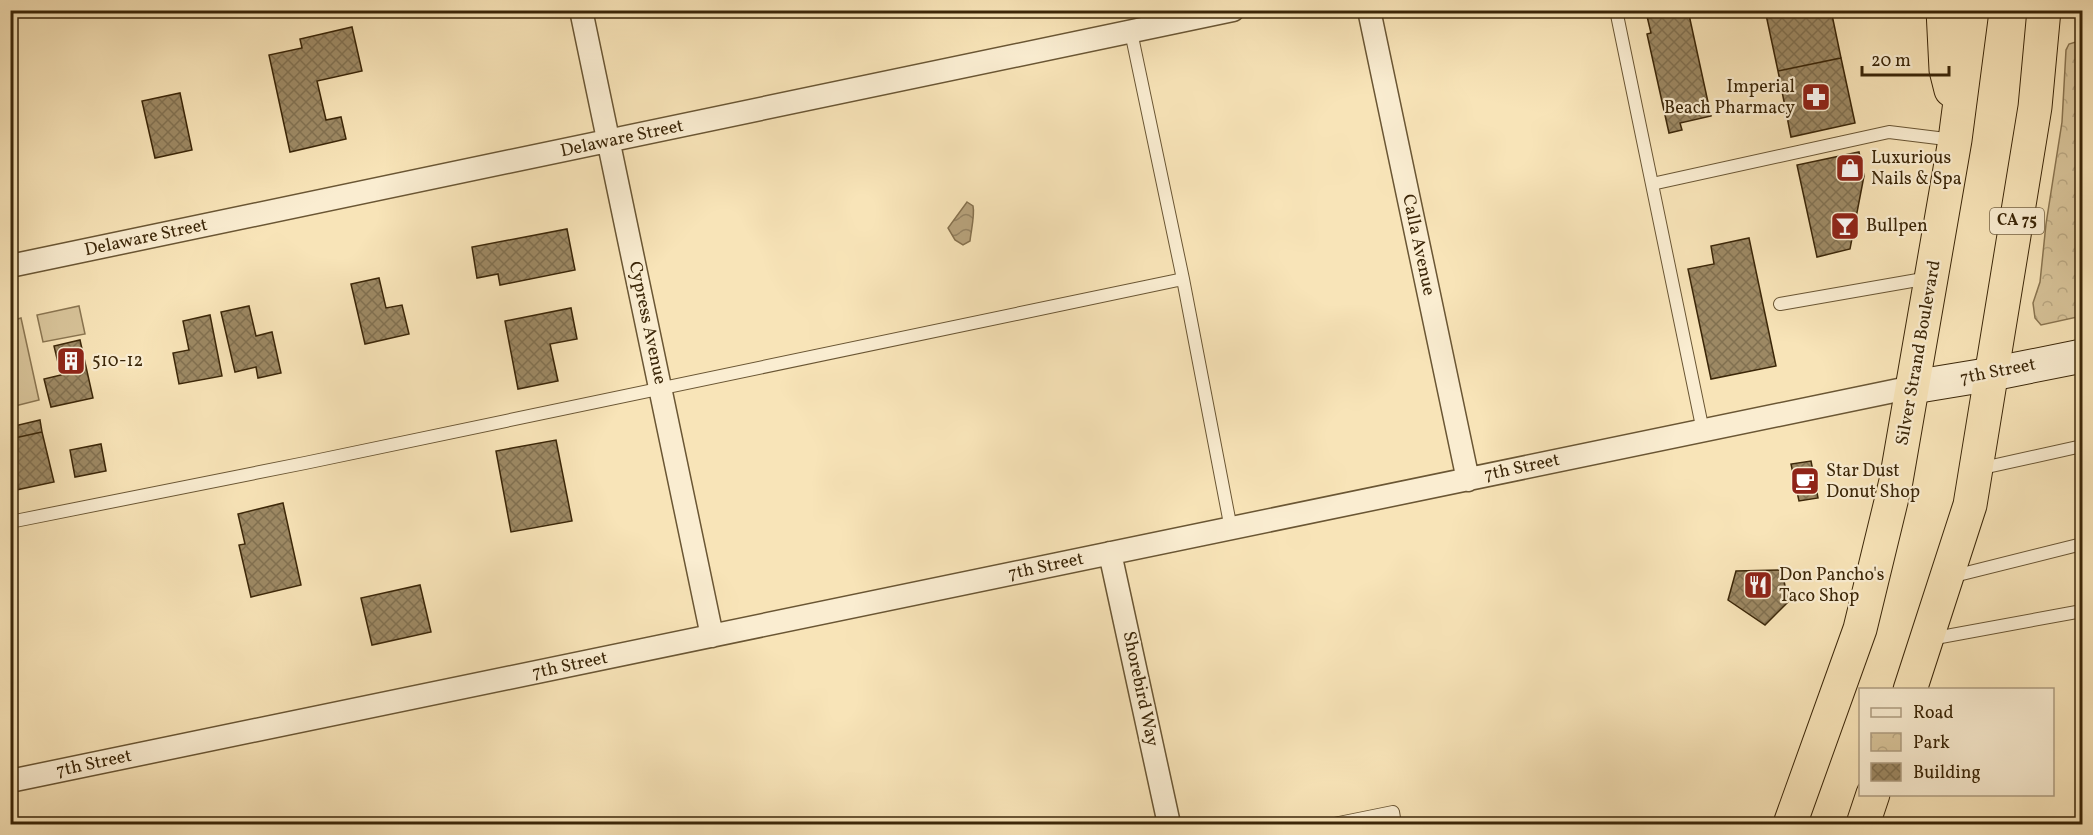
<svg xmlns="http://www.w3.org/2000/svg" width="2093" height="835" viewBox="0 0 2093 835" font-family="Vollkorn,serif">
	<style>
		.grass { fill: #d8c49a; stroke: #8a7551; stroke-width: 1.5 }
		.park { fill: url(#park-crowns); stroke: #8a7551; stroke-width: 1.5 }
		.water { fill: url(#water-waves); stroke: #86714e; stroke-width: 1.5 }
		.building { fill: url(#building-cross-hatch); stroke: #3b2608; stroke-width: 1.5 }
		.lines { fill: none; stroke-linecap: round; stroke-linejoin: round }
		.service-casing { stroke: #6a5634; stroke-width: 14 }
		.minor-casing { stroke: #6a5634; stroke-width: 25 }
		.secondary-casing { stroke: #3b2608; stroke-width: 35 }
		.trunk-casing { stroke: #3b2608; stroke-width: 35 }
		.service { stroke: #faedd1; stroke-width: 12 }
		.minor { stroke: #faedd1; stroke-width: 22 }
		.secondary { stroke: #faedd1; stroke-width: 33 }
		.trunk { stroke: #f8e4b8; stroke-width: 33 }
		.labels { text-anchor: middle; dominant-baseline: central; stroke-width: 4.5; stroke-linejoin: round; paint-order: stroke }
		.shield { fill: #faedd1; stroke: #746244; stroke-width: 1.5 }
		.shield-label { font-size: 16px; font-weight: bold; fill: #3b2608 }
		.poi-label { font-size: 18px; fill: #3b2608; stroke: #faedd1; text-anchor: start }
		.street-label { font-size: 18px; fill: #3b2608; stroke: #faedd1 }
	</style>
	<defs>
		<pattern id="park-crowns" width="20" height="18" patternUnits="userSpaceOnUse" patternTransform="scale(1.5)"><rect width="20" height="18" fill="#d8c49a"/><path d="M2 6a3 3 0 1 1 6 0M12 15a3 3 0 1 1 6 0" fill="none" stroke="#baa883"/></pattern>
		<pattern id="water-waves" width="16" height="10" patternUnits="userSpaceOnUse" patternTransform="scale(1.5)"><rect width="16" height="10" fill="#b8a37c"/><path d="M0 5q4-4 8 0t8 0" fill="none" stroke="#978564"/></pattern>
		<pattern id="building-cross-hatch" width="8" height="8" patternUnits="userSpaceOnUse" patternTransform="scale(1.5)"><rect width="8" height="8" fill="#9d8964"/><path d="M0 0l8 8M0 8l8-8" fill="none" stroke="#817050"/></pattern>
	</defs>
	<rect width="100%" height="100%" fill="#f8e4b8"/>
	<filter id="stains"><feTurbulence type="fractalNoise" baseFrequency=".00333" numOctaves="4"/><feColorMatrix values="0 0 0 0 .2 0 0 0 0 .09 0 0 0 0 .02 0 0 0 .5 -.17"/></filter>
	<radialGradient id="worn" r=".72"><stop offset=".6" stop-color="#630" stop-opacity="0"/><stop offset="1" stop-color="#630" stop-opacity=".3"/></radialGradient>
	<!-- grass -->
	<path class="grass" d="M79 306 85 334 43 342 37 315Z
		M21 318 39 400 11 407V321Z"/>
	<!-- park -->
	<path class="park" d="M2082 40V316L2041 325 2035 318 2033 303 2040 282 2046 224 2062 122 2066 50 2069 44Z"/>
	<!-- water -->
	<path class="water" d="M967 202 973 206C975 215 971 231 970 241L963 245 955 240 948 228Z"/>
	<!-- building -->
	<path class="building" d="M1652 10H1688L1711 116 1680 123 1682 130 1669 133 1647 34 1651 33 1646 12Z
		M1765 10H1831L1841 58 1778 71Z
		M352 27 362 71 317 81 326 120 341 117 346 139 290 152 269 55 302 48 300 39Z
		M1841 58 1855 123 1791 137 1778 71Z
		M180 93 192 150 155 158 142 101Z
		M1859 152 1864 176 1850 249 1817 257 1797 165Z
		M567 229 575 270 500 285 498 274 477 278 472 247Z
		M1749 238 1776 366 1711 379 1688 269 1714 264 1711 246Z
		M379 278 386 308 402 305 409 334 365 344 351 284Z
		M249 306 256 336 272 332 281 373 258 378 256 367 235 372 221 312Z
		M571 308 577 339 550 344 558 381 518 389 505 321Z
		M210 315 222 376 179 384 173 353 189 350 183 321Z
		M80 340 93 398 51 407 44 379 61 375 54 346Z
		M40 420 42 432 10 439V427Z
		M42 432 54 482 16 490 10 464V439Z
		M556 440 572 521 511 532 496 451Z
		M101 444 106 471 75 477 70 450Z
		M1811 461 1818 498 1799 501 1791 464Z
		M283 503 301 585 251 597 239 545 245 544 238 514Z
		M1782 570 1788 602 1765 625 1728 600 1736 571Z
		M420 585 431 632 372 645 361 598Z"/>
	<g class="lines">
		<!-- service casing -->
		<g class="service-casing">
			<path id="service" d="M1616 10 1703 431
				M10 12 16 10
				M1131 32 1183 279 1231 529
				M1652 184 1889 132 1954 140
				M1780 304 1929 278
				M1978 469 2082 446
				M10 522 305 463 1183 279
				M1950 577 2082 544
				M1930 639 2082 611
				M1334 824 1393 812 1395 824"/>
		</g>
		<!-- minor casing -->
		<g class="minor-casing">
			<path id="minor" d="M581 10 712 636
				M1369 10 1468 480
				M10 266 1233 10
				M1110 553 1169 824
				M10 781 1913 387"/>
		</g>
		<!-- secondary casing -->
		<g class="secondary-casing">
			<path id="secondary" d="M1913 387 1992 374 2082 356"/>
		</g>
		<!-- trunk casing -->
		<g class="trunk-casing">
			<path id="trunk" d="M1943 10 1946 70 1951 90
				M1910 690 1970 505 2035 107 2044 10
				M1790 824 1860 629 1896 481 1955 140 1972 10
				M1863 824 1873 794"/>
		</g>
		<!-- service -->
		<use href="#service" class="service"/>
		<!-- minor -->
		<use href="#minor" class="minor"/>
		<!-- secondary -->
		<use href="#secondary" class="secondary"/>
		<!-- trunk -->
		<use href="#trunk" class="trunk"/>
	</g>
	<!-- icons -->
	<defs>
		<g id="pharmacy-square" transform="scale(1.5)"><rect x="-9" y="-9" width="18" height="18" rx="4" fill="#8f2418" stroke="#faedd1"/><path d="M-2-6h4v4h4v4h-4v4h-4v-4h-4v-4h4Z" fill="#fff"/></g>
		<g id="shop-square" transform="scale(1.5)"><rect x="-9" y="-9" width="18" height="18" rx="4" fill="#8f2418" stroke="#faedd1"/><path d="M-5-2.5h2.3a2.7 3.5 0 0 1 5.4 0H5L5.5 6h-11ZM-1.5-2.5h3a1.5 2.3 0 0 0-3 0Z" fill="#fff"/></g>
		<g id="bar-square" transform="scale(1.5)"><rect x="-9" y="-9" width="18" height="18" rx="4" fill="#8f2418" stroke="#faedd1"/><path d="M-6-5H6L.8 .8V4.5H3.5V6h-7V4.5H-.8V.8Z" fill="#fff"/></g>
		<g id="building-square" transform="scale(1.5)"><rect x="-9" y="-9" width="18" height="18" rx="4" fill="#8f2418" stroke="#faedd1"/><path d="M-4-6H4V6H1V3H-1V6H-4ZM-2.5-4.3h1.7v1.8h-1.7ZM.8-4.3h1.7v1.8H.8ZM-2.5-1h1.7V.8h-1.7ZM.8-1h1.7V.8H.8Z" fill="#fff"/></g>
		<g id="cafe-square" transform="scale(1.5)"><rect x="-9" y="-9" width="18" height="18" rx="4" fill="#8f2418" stroke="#faedd1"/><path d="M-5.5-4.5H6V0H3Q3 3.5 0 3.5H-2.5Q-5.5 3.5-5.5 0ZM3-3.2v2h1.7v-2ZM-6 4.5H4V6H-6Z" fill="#fff"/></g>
		<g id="restaurant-square" transform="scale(1.5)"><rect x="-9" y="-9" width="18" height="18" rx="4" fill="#8f2418" stroke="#faedd1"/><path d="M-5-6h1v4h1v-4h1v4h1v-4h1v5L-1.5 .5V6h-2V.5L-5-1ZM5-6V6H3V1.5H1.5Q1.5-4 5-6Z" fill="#fff"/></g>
	</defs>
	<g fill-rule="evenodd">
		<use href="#pharmacy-square" x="1816" y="97"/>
		<use href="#shop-square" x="1850" y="168"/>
		<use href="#bar-square" x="1845" y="226"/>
		<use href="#building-square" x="71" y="361"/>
		<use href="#cafe-square" x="1805" y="481"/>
		<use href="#restaurant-square" x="1758" y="585"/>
	</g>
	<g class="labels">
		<!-- shield labels -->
		<rect class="shield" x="1990" y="208" width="54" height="26" rx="4.5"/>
		<g class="shield-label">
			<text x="2017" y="221">CA 75</text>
		</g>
		<!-- poi labels -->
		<g class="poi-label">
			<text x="1795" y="87" text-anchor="end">Imperial<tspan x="1795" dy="21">Beach Pharmacy</tspan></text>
			<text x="1871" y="158">Luxurious<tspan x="1871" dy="21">Nails &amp; Spa</tspan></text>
			<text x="1866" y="226">Bullpen</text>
			<text x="92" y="361">510-12</text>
			<text x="1826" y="471">Star Dust<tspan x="1826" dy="21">Donut Shop</tspan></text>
			<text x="1779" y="575">Don Pancho's<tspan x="1779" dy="21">Taco Shop</tspan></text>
		</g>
		<!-- street labels -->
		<g class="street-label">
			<text transform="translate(622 139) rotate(-12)">Delaware Street</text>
			<text transform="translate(146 238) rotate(-12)">Delaware Street</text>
			<text transform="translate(1418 245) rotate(78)">Calla Avenue</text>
			<text transform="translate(647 323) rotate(78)">Cypress Avenue</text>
			<text transform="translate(1919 353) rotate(-80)">Silver Strand Boulevard</text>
			<text transform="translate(1998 372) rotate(-11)">7th Street</text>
			<text transform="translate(1522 468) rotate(-12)">7th Street</text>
			<text transform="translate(1046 567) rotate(-12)">7th Street</text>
			<text transform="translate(570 666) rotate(-12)">7th Street</text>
			<text transform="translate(1140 689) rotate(78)">Shorebird Way</text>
			<text transform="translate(94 764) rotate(-12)">7th Street</text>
		</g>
	</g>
	<!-- margin -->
	<rect width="2093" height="835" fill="none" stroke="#f8e4b8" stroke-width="36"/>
	<rect x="12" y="12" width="2069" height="811" fill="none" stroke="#3b2608" stroke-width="3"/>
	<rect x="18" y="18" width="2057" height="799" fill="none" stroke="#3b2608" stroke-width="1.5"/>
	<!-- legend -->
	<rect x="1859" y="688" width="195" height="108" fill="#faedd1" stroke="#ae9d81" stroke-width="1.5"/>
	<rect x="1871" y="708" width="30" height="9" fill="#faedd1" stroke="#ae9d81" stroke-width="1.5"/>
	<text x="1913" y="718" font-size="18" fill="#3b2608">Road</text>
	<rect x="1871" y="733" width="30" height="18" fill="url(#park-crowns)" stroke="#ae9d81" stroke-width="1.5"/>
	<text x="1913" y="748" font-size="18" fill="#3b2608">Park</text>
	<rect x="1871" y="763" width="30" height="18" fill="url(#building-cross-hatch)" stroke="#ae9d81" stroke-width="1.5"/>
	<text x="1913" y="778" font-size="18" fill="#3b2608">Building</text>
	<!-- scale -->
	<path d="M1862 66v9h87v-9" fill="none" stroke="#3b2608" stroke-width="3"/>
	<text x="1871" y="66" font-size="18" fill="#3b2608" stroke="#faedd1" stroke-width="4.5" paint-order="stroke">20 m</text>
	<rect width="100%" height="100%" filter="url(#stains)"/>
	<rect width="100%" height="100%" fill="url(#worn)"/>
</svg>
